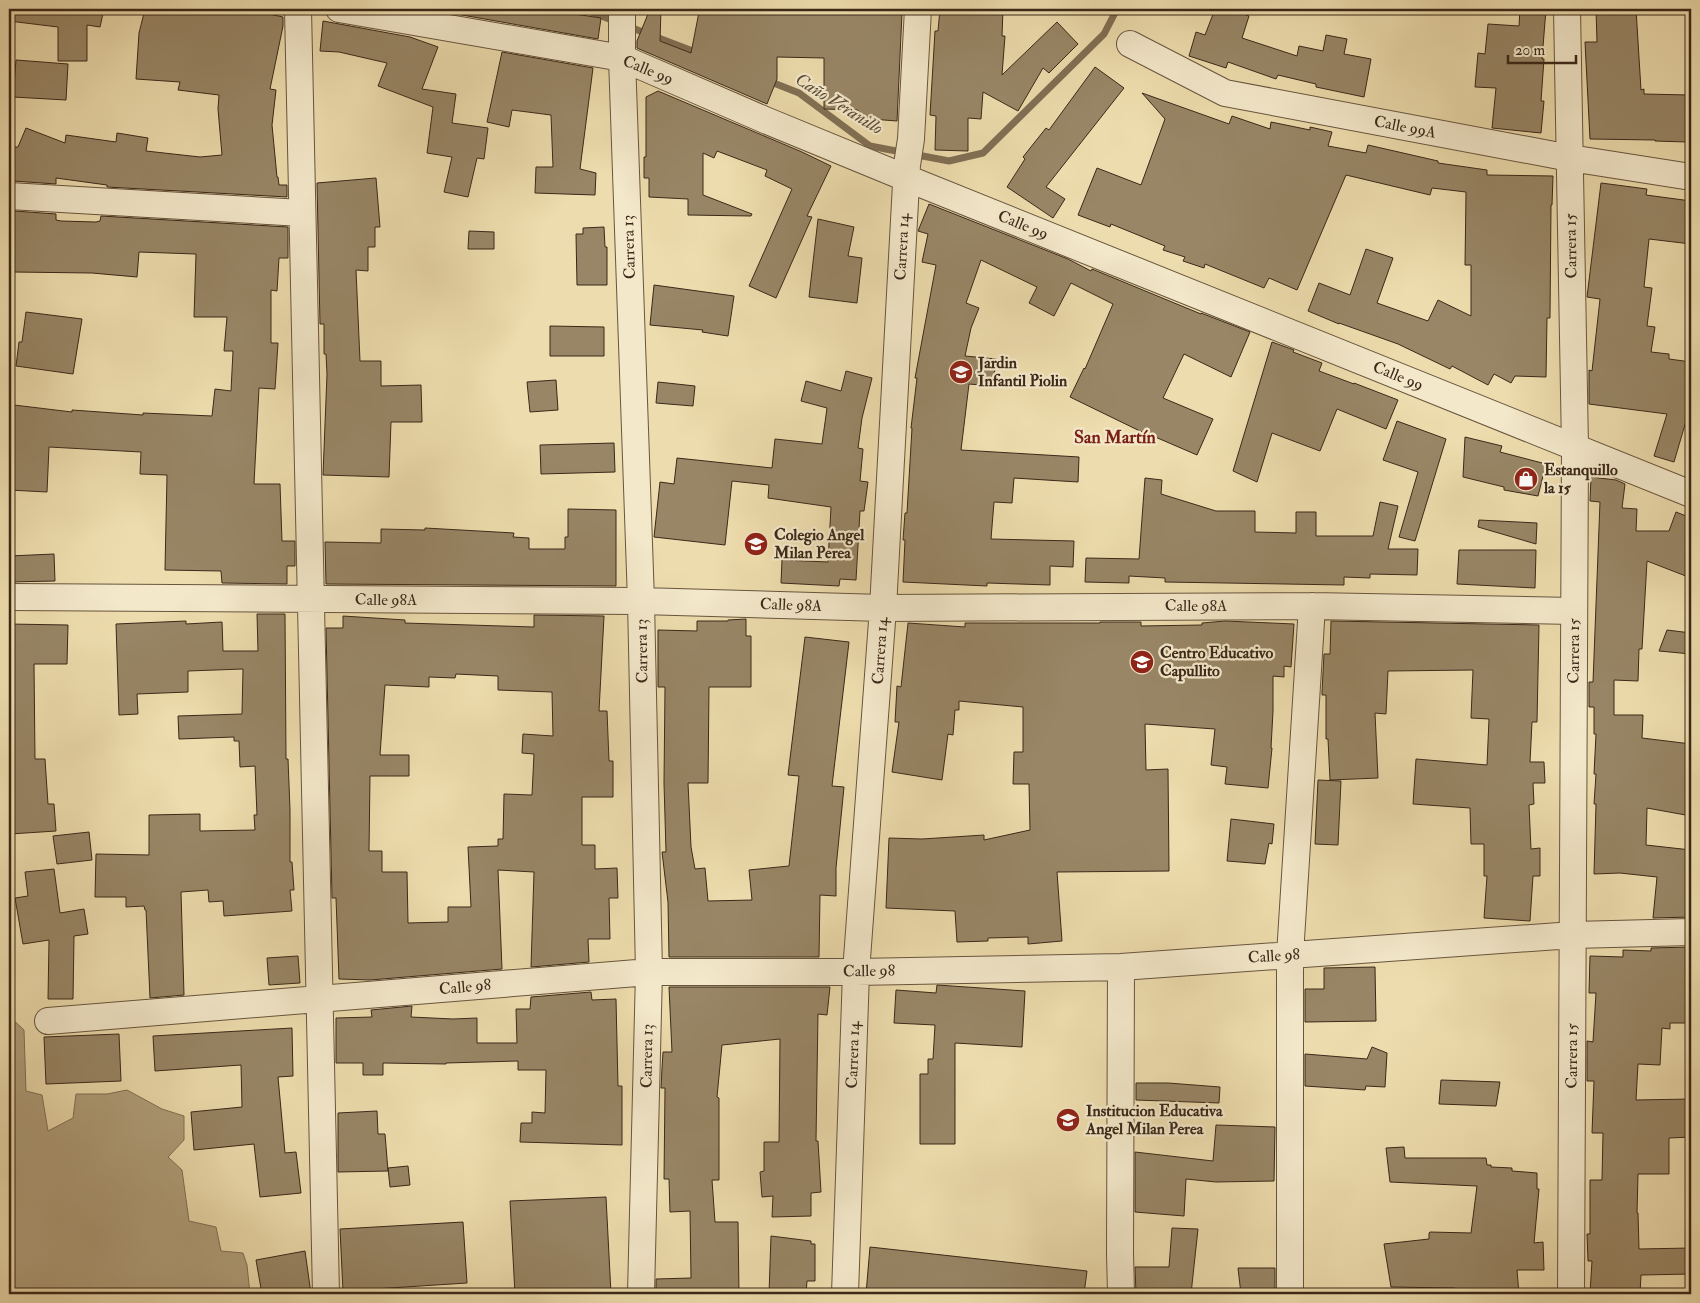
<svg xmlns="http://www.w3.org/2000/svg" width="1700" height="1303" viewBox="0 0 1700 1303" font-family="'IM FELL Double Pica',serif">
	<style>
		.water { fill: #b09f7b; stroke: #816f54 }
		.lines { fill: none; stroke-linecap: round; stroke-linejoin: round }
		.stream { stroke: #816f54; stroke-width: 7 }
		.building { fill: #988666; stroke: #3b2819; fill-rule: evenodd }
		.minor-casing { stroke: #68553e; stroke-width: 28 }
		.minor { stroke: #f3e8ca; stroke-width: 26 }
		.labels { text-anchor: middle; dominant-baseline: central; stroke-width: 4.5; stroke-linejoin: round; paint-order: stroke }
		.street-label { font-size: 16px; fill: #3b2819; stroke: #f3e8ca }
		.poi-label { font-size: 16px; font-weight: bold; fill: #3b2819; stroke: #f3e8ca; text-anchor: start }
		.water-label { font-size: 18px; font-style: italic; fill: #5e4c36; stroke: #f3e8ca }
		.neighbourhood-label { font-size: 18px; font-weight: bold; fill: #7a1f14; stroke: #f3e8ca }
	</style>
	<rect width="100%" height="100%" fill="#eddcad"/>
	<filter id="stains"><feTurbulence type="fractalNoise" baseFrequency=".004" numOctaves="4"/><feColorMatrix values="0 0 0 0 .2 0 0 0 0 .09 0 0 0 0 .02 0 0 0 .5 -.17"/></filter>
	<radialGradient id="worn" r=".72"><stop offset=".6" stop-color="#630" stop-opacity="0"/><stop offset="1" stop-color="#630" stop-opacity=".3"/></radialGradient>
	<!-- water -->
	<path class="water" d="M9 1016 24 1030 26 1091 42 1095 48 1131 73 1118 76 1094H107L127 1090 162 1109 184 1116V1140L168 1157 182 1170 189 1221 216 1227 221 1251 243 1253 247 1265 250 1294H9Z"/>
	<g class="lines">
		<!-- stream -->
		<path class="stream" d="M583 9 617 22
			M627 26 698 53
			M766 80 799 93 870 146 949 161 983 153 1104 34 1117 9"/>
	</g>
	<!-- building -->
	<path class="building" d="M9 9H104L100 27 87 25V61H58V27L9 21Z
		M145 9H246L283 17V26L270 89 276 90 272 125 277 177H278L279 185H287V197L107 187V185L56 178V184L13 181 14 147H18L26 128 65 143 66 135 116 142 117 133 148 138 146 151 200 157 222 155 218 109 219 95 178 90 180 82 136 79 139 33Z
		M446 9H569L568 13 601 18 598 39 445 12Z
		M650 9H661L660 41 691 53 699 12H745V9H830V13H902L897 121 858 118V110L824 109V58L777 57V79L767 104 637 48V41Z
		M940 9H1003L1002 36H1005L1002 75 1057 22 1078 44 1049 73 1043 68 1018 111 983 92 981 119 968 118V151L935 150 936 116 930 115 935 31H938Z
		M1215 9H1229L1249 16 1242 38 1297 56 1299 46 1323 51 1326 35 1347 39 1344 54 1371 59 1364 97 1316 87V84L1278 75 1276 79 1228 62 1226 68 1189 56 1196 32 1205 35Z
		M1520 9H1546L1542 59H1544L1541 101H1544L1541 133 1492 128 1496 88 1475 87 1478 53 1485 54 1488 24 1519 26Z
		M1596 9H1636L1641 90 1644 89V94L1689 95 1687 142 1655 141V140L1590 139 1585 42H1597Z
		M323 21 410 37 438 47 422 89 456 94 452 123 488 128 484 159 477 158 468 197 444 192 452 157 427 153 433 107 378 86 387 63 339 52 320 51Z
		M502 52 593 68 580 169 596 173 595 195 535 193 536 167H553L551 115 512 110 509 127 487 122Z
		M16 60 68 64 66 100 13 97Z
		M1095 67 1124 88 1046 187 1065 199 1053 218 1007 187 1025 159 1023 157 1046 128 1049 130Z
		M658 91 802 152 831 166 807 216 812 217 776 298 749 286 792 189 765 176 767 170 717 151 714 158 703 153V195L752 214 751 216 688 215V199L649 197V178H644V157H646V97Z
		M1142 93 1229 124 1232 116 1270 129 1271 122 1310 130V127L1332 132 1328 146 1366 153 1368 145 1438 161V163L1487 170V175L1553 176 1552 205H1551L1550 318H1547L1546 377 1515 376 1511 383 1494 374 1488 385 1452 366 1450 369 1398 344 1339 323V324L1308 311 1319 283 1350 295 1366 249 1393 258 1377 303 1428 321 1438 300 1471 316V265H1465L1466 192 1432 188 1430 195 1346 175 1297 290 1269 278 1264 288 1205 264 1204 268 1183 261 1185 257 1163 250 1165 246 1111 224 1110 227 1078 215 1097 168 1141 185 1165 119Z
		M376 178 380 227H375V247H368V271L356 270 360 361H381V386L421 385 422 422H391L389 477 323 475 327 374 326 354H324V324H320L317 183Z
		M1601 183 1647 189 1646 195 1691 201V244L1649 239 1644 287 1652 288 1647 326 1655 327 1651 352 1669 354V359L1691 362V404L1674 462 1654 456 1667 414 1589 404V370L1592 371 1600 299 1587 297Z
		M929 204 1068 259 1091 271 1092 269 1201 314V313L1250 332 1231 377 1184 354 1163 398 1213 419 1197 455 1146 433V434L1070 397 1084 368 1085 369 1113 304 1071 283 1054 316 1029 303 1037 287 981 260 966 303 979 308 971 328 965 356 996 359 993 386 969 384 961 450 1079 457 1078 482 1014 478 1012 503 994 502 991 539 1074 541 1073 567 1050 566V585L987 583V586L903 582 905 540H903L905 513H907L912 428H911L917 378H915L936 265 922 262 928 234 918 231Z
		M14 211 56 214V220L61 221 96 222 100 221 101 216 288 227V258H279L277 291 271 290V343H278L275 389 259 388 254 484H280L282 541H295V566H287V584L222 583 221 571 165 570 167 475 140 474 141 452 49 447 47 492 9 490V452L14 405 72 412V410L143 415V413L212 416 215 389 231 391 233 351H224L227 317H194L196 254 139 252 137 277 92 273 14 272Z
		M818 219 854 227 848 256 862 258 857 303 809 297Z
		M604 227 605 247H607V285H577L576 234H583V228Z
		M469 231 494 232V249H468Z
		M654 285 734 296 728 336 702 332 703 330 650 325Z
		M26 312 82 319 73 374 16 366 19 342H22Z
		M550 326 604 327V356H550Z
		M1272 342 1294 350 1293 352 1322 363 1319 371 1354 384V383L1398 400 1386 429 1337 409 1320 451 1272 433 1257 482 1233 471Z
		M846 371 872 378 862 418 858 448 863 449 860 481 868 482 864 511H860L856 580 840 579 839 586 781 583 782 560 828 562 831 507 768 498 769 485 732 481 725 545 654 537 660 482 674 484 677 458 772 468 775 439 822 444 827 408 801 401 806 381 841 391Z
		M556 380 558 410 530 412 527 382Z
		M658 382 695 386 693 406 656 403Z
		M1397 421 1446 439 1415 541 1399 537 1418 472 1383 460Z
		M1465 437 1502 446 1500 452 1546 464 1538 496 1504 490V487L1463 477Z
		M614 443 615 472 541 474 540 445Z
		M1591 477 1616 480 1625 484 1622 508 1637 509 1636 531H1669L1676 512 1691 518V578L1647 561 1642 649H1639L1638 681 1614 680V715H1643L1642 738 1691 744V816L1647 808 1646 845 1691 850V917L1653 918 1657 877 1620 873 1594 874 1596 804H1594L1596 774H1594L1596 734H1594V707H1589V682H1593L1600 502 1590 501Z
		M1145 478 1162 480 1161 494 1216 511H1255V532L1296 533V512H1316V536H1373L1380 502 1398 506 1388 549H1418L1417 575 1370 574V578L1344 577V585L1165 582V578L1129 576V583L1085 582 1086 558 1139 559Z
		M568 509 616 510V586L326 584 325 542 381 543V529L425 530V528L514 533 513 537 529 538V549H565V537H568Z
		M1479 520 1537 523 1536 544 1478 527Z
		M1459 550H1536L1535 588 1457 584Z
		M54 554 55 581 9 582V556Z
		M257 614H285L286 759H288L290 810V862H292L294 890H290L292 911 224 916 223 901 209 902 208 890 181 892 184 995 150 998 146 910H145L144 906 126 907V897H95L96 854 149 855V815L200 814V831L255 830 254 815H257L255 766 240 767 239 741H234V737L179 739 178 716 242 714 243 669 188 671V692L137 694 138 714 119 715 116 624 186 621V624L222 622 223 651H258Z
		M534 615 604 616 599 711H607L609 761H613V797H582V845H595V869L617 868 618 898H609L610 939H588L589 962 531 967 534 872 498 870 502 969 370 980 339 979 336 898H332L326 628H343V616L405 620V623L534 627ZM456 674 498 676V690L552 692 553 736 523 734 522 753 534 754 532 795 504 794 503 839H498V846L468 847 471 907H448V922L408 923 407 872H382V851H369L370 776H409V755H380L385 685 429 687V677L455 678Z
		M746 619V636H751V687H709L708 783H688L691 847 695 869 705 868 708 901 752 900 749 870 789 866 799 776 788 775 805 637 849 642 832 786 844 787 836 868V896L820 895 819 957H669L668 902 662 852H666L664 783 665 687H658V630L697 631V621H728V620Z
		M1225 621 1294 624 1291 667 1284 666V677L1273 676V711L1271 748H1272L1268 788 1225 784 1227 767 1211 765 1215 729 1145 724 1146 770 1168 769 1169 871 1057 872 1062 941 1028 944V937L988 938V941L957 942 955 911 886 908 889 838 922 839 984 835V840L1030 830 1029 784H1013L1014 752H1023V707L959 701V710H955L953 735 948 734 942 780 892 772 899 722H895L897 686 901 687 908 623 965 627V623H1100V622H1141V626L1202 625V623Z
		M1331 621 1539 625 1537 722H1532L1530 762H1544L1545 783H1533L1534 804 1529 805 1531 849 1540 848V876H1533L1530 921 1484 918 1487 876H1484V844H1471L1470 808 1413 804 1416 759 1487 765 1489 719 1471 718 1473 670 1388 671 1386 714 1375 713 1378 778 1330 780 1328 739H1326V695H1322V692L1324 654H1330Z
		M9 624 68 625 67 664H34L35 759H45L48 804H54L56 831 10 834 9 815Z
		M1667 630 1691 633V654L1659 651Z
		M1318 780 1341 781 1338 845 1315 844Z
		M1231 819 1274 824 1272 844 1269 843 1265 864 1227 861Z
		M89 832 92 860 57 864 53 836Z
		M54 869 60 913 84 909 88 934 74 936 73 999H48L49 940 23 944 15 898 28 896 25 872Z
		M1691 947V1023H1670V1029L1662 1028 1660 1065 1638 1064 1636 1100 1691 1099V1137L1669 1138V1174H1638L1637 1213H1638L1639 1249 1691 1248V1274L1641 1275 1640 1294H1590L1592 1261H1588L1587 1234H1590V1180H1602L1603 1133H1592L1594 1081H1587V1041L1593 1042 1596 993H1589L1590 956 1623 957V950L1651 951V948Z
		M298 956 300 983 269 985 267 958Z
		M1375 967 1376 1021 1305 1022V989H1324V968Z
		M937 985 1025 991 1022 1047 955 1043V1144H920V1074H928V1059H933L935 1025 894 1023 896 990 936 993Z
		M669 987H830L827 1015 818 1014 816 1141H818L821 1192 811 1193V1216L772 1217 773 1196 762 1197 760 1172 764 1171V1142H779L780 1039 722 1045 717 1097 719 1098V1180H712L715 1222H738L739 1294H656V1279L691 1278 690 1211 670 1212 669 1179H664L665 1088H661L662 1068 663 1052H672Z
		M591 992 592 1000 616 999 618 1086H622V1145L520 1142 521 1123H532V1112L545 1113 546 1070H518V1061L446 1063V1064L383 1063V1075H363V1063H336V1018L372 1017 371 1010 412 1006 411 1017 453 1019 477 1018V1043H517L516 1009H530L531 997Z
		M292 1028 293 1076 278 1077 285 1153 296 1152 301 1193 260 1197 254 1144 194 1150 191 1112 242 1107 241 1065 155 1071 153 1036Z
		M119 1034 121 1081 46 1084 44 1037Z
		M1372 1047 1387 1053 1385 1087 1366 1086 1365 1090 1305 1086V1054L1367 1059Z
		M1441 1080 1500 1082 1496 1106 1439 1104Z
		M1136 1083H1168L1220 1087 1219 1103 1136 1100Z
		M377 1111 378 1134H385L388 1171 338 1172V1113Z
		M1216 1125 1275 1127 1274 1181 1216 1182 1186 1179 1184 1216 1135 1212V1152L1213 1161Z
		M1404 1147 1405 1158H1486L1487 1165H1491V1167L1512 1168V1171L1537 1173V1189H1539L1534 1243 1543 1242 1544 1270H1517L1519 1294H1454L1455 1288 1391 1287 1384 1244 1429 1239V1233L1430 1232 1471 1233 1477 1186 1390 1182 1386 1148Z
		M408 1166 410 1185 390 1187 388 1168Z
		M606 1197 611 1294H515L510 1201Z
		M463 1222 467 1283 343 1291 340 1229Z
		M1172 1228 1198 1229 1191 1294 1136 1293 1135 1267H1169Z
		M771 1236 811 1241V1244H815V1281H807L806 1294H769Z
		M870 1247 1087 1271 1084 1294H866Z
		M305 1251 311 1294H262L256 1260Z
		M1238 1268H1275V1294H1241Z"/>
	<g class="lines">
		<!-- minor casing -->
		<g class="minor-casing">
			<path id="minor" d="M298 9 326 1294
				M339 9 622 58 765 120 906 178 1691 494
				M622 9V58L641 601 649 972 641 1294
				M1567 9 1575 447 1571 1294
				M1130 44 1225 93 1570 158 1691 177
				M9 196 302 213
				M9 597 641 601 883 608 1312 606 1574 611
				M48 1021 649 972H856L1121 967 1573 935 1691 932
				M845 1294 856 972 883 608 907 165 911 139 918 9
				M1121 1294 1120 1253 1121 967
				M1290 1294V955L1312 606"/>
		</g>
		<!-- minor -->
		<use href="#minor" class="minor"/>
	</g>
	<!-- icons -->
	<defs>
		<g id="school-disc" transform="scale(1.25)"><circle r="9.5" fill="#8f2418" stroke="#f3e8ca"/><path d="M0-5L7-2L0 1L-7-2ZM-4 1L0 2.5L4 1V4Q0 6-4 4Z" fill="#fff"/></g>
		<g id="shop-disc" transform="scale(1.25)"><circle r="9.5" fill="#8f2418" stroke="#f3e8ca"/><path d="M-5-2.5h2.3a2.7 3.5 0 0 1 5.4 0H5L5.5 6h-11ZM-1.5-2.5h3a1.5 2.3 0 0 0-3 0Z" fill="#fff"/></g>
	</defs>
	<g fill-rule="evenodd">
		<use href="#school-disc" x="961" y="372"/>
		<use href="#shop-disc" x="1526" y="479"/>
		<use href="#school-disc" x="756" y="544"/>
		<use href="#school-disc" x="1142" y="662"/>
		<use href="#school-disc" x="1068" y="1120"/>
	</g>
	<g class="labels">
		<!-- street labels -->
		<g class="street-label">
			<text transform="translate(648 70) rotate(22)">Calle 99</text>
			<text transform="translate(1405 127) rotate(11)">Calle 99A</text>
			<text transform="translate(1023 225) rotate(22)">Calle 99</text>
			<text transform="translate(1571 246) rotate(-91)">Carrera 15</text>
			<text transform="translate(629 247) rotate(-92)">Carrera 13</text>
			<text transform="translate(902 247) rotate(-87)">Carrera 14</text>
			<text transform="translate(1398 376) rotate(22)">Calle 99</text>
			<text x="386" y="600">Calle 98A</text>
			<text transform="translate(791 605) rotate(2)">Calle 98A</text>
			<text x="1196" y="606">Calle 98A</text>
			<text transform="translate(642 651) rotate(-91)">Carrera 13</text>
			<text transform="translate(880 651) rotate(-86)">Carrera 14</text>
			<text transform="translate(1574 651) rotate(-90)">Carrera 15</text>
			<text transform="translate(1274 956) rotate(-4)">Calle 98</text>
			<text transform="translate(869 971) rotate(-1)">Calle 98</text>
			<text transform="translate(465 987) rotate(-5)">Calle 98</text>
			<text transform="translate(853 1055) rotate(-88)">Carrera 14</text>
			<text transform="translate(647 1056) rotate(-89)">Carrera 13</text>
			<text transform="translate(1572 1056) rotate(-90)">Carrera 15</text>
		</g>
		<!-- poi labels -->
		<g class="poi-label">
			<text x="978" y="363">Jardin<tspan x="978" dy="18">Infantil Piolin</tspan></text>
			<text x="1544" y="470">Estanquillo<tspan x="1544" dy="18">la 15</tspan></text>
			<text x="774" y="535">Colegio Angel<tspan x="774" dy="18">Milan Perea</tspan></text>
			<text x="1160" y="653">Centro Educativo<tspan x="1160" dy="18">Capullito</tspan></text>
			<text x="1086" y="1111">Institucion Educativa<tspan x="1086" dy="18">Angel Milan Perea</tspan></text>
		</g>
		<!-- water labels -->
		<g class="water-label">
			<text transform="translate(839 104) rotate(32)">Caño Veranillo</text>
		</g>
		<!-- neighbourhood labels -->
		<g class="neighbourhood-label">
			<text x="1115" y="437">San Martín</text>
		</g>
	</g>
	<!-- margin -->
	<rect width="1700" height="1303" fill="none" stroke="#eddcad" stroke-width="30"/>
	<rect x="10" y="10" width="1680" height="1283" fill="none" stroke="#3b2819" stroke-width="2.5"/>
	<rect x="15" y="15" width="1670" height="1273" fill="none" stroke="#3b2819"/>
	<!-- scale -->
	<path d="M1508 55v8h68v-8" fill="none" stroke="#3b2819" stroke-width="2.5"/>
	<text x="1515" y="55" font-size="15" fill="#3b2819" stroke="#f3e8ca" stroke-width="4" paint-order="stroke">20 m</text>
	<rect width="100%" height="100%" filter="url(#stains)"/>
	<rect width="100%" height="100%" fill="url(#worn)"/>
</svg>
